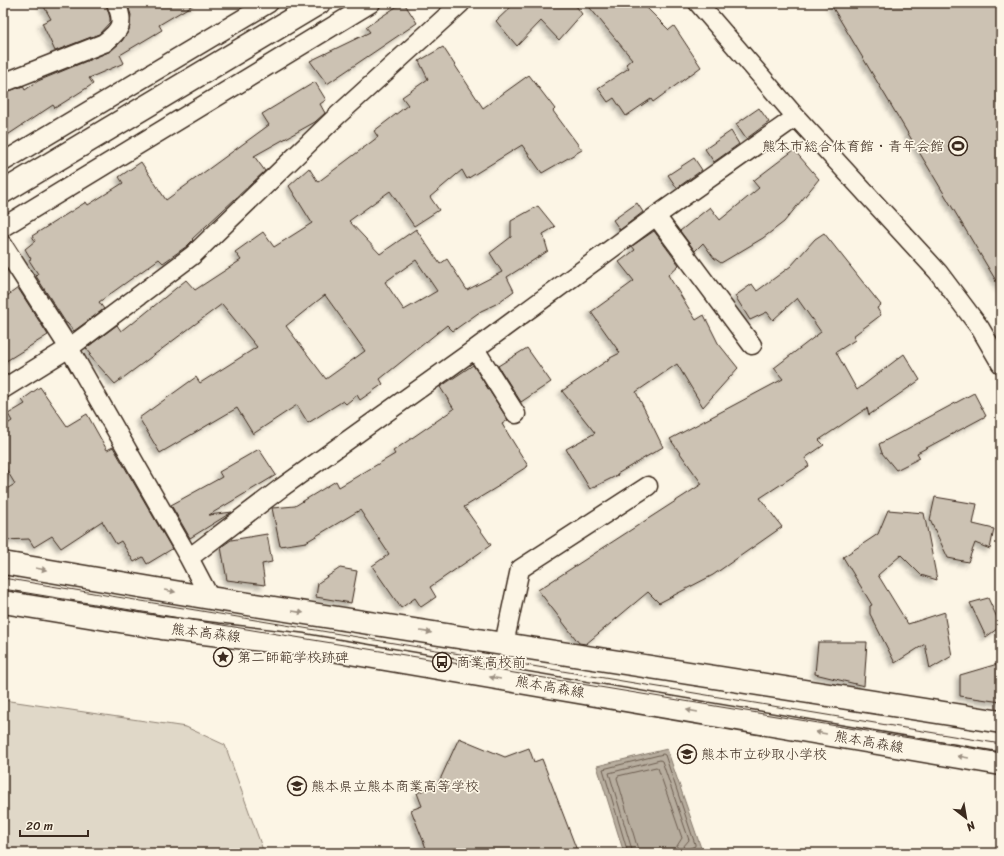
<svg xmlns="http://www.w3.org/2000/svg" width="1004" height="856" viewBox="0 0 1004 856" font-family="Sriracha,'Klee One',sans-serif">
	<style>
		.green { fill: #e0d8c8; stroke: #8e8173 }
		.water { fill: #b7ad9e; stroke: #85796b }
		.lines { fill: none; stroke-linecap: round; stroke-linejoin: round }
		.shore { stroke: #6d5e51; stroke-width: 1 }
		.building { fill: #ccc2b3; stroke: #3b2a1e; fill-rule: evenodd; filter: url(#shadow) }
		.minor-casing { stroke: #3b2a1e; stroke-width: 21 }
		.tertiary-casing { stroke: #3b2a1e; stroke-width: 25 }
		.primary-casing { stroke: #3b2a1e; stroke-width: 25 }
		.minor { stroke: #fcf5e5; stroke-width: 18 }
		.tertiary { stroke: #fcf5e5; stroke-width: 22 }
		.primary { stroke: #fcf5e5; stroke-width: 22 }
		.tram { stroke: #3b2a1e; stroke-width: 1 }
		.oneway { fill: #9c9082 }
		.labels { text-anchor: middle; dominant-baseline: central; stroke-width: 3.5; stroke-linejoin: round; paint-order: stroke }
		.poi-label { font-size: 14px; fill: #3b2a1e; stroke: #fcf5e5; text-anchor: start }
		.street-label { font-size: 14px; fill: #3b2a1e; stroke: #fcf5e5 }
	</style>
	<defs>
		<filter id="shadow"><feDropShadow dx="-3.5" dy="3.5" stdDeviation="2" flood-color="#0004"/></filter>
	</defs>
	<rect width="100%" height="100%" fill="#fcf5e5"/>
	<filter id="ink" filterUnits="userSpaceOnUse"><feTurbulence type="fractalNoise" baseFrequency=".025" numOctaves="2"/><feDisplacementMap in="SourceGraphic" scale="8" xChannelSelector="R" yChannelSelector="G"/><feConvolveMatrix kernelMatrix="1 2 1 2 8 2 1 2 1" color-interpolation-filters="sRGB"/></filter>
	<g filter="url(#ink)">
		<!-- green -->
		<path class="green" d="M3 700 186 727 225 745 264 853H3Z"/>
		<!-- water -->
		<path class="water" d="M667 749 701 848 686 853H624L597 766Z"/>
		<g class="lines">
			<!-- shore -->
			<path class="shore" d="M628 853 603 769 663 754 665 755 695 844V846L688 849 687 853
				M633 853 609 773 660 760 662 761 689 840 683 847 682 853
				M639 853 617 778 618 776 656 767 658 768 682 838 677 846 676 853"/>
		</g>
		<!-- building -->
		<path class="building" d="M42 3H106L110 18V22L99 34 55 51 42 23 51 19Z
			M127 3H196L159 25 162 30 120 55 124 63 89 78 93 84 55 108 53 105 3 138V93L23 86 25 90 38 81 111 51 122 41 129 30 131 15Z
			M402 3H404L417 23 327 84 310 61 370 32 366 27Z
			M515 3H574L582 14 559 40 541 21 517 46 496 21Z
			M586 3H642L669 30 674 26 701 67 653 102 651 99 626 116 614 98 608 102 598 88 629 68 626 64 632 59Z
			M830 3H1001V289Z
			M443 47 483 108 529 75 555 109 553 111 582 150 542 173 522 145 467 179 462 170 430 197 439 210 414 226 390 191 349 221 380 254 416 229 440 264 447 259 467 290 502 272 490 253 511 237V221L538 206 555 227 543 234 548 251 507 277 514 291 496 304 481 311 453 331 447 325 380 379 383 384 360 400 357 395 346 404 343 401 308 423 297 405 253 434 237 408 160 453 139 418 196 377 200 383 257 347 222 304 115 384 89 355 91 354 86 348 117 325 121 331 131 323 132 324 186 280 195 290 241 260 235 252 263 232 274 247 312 223 289 186 309 168 318 182 378 137 374 131 408 105 402 97 428 79 419 61ZM416 260 437 291 404 310 385 282ZM325 295 365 351 326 379 286 326Z
			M315 82 326 100 320 104 325 113 315 122 254 156 265 171 192 239 193 240 187 246 163 263 159 259 99 302 104 309 74 331 67 323H66L36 276 38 274 29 260 31 259 25 249 35 241 32 236 86 202 88 205 123 183 119 177 141 162 166 200 269 125 262 114Z
			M759 108 769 122 746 139 736 124Z
			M731 131 739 144 714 162 705 149Z
			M794 150 819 179 784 222 763 238 721 263 714 258 703 243 695 251 680 231 710 207 720 220 759 188 753 181Z
			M694 158 702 170 677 188 668 175Z
			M637 203 643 212 620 230 613 220Z
			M654 231 679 265 668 275 696 320 704 315 718 343 738 368 703 407 677 364 636 392 663 447 617 474 618 475 590 489 566 449 595 433 562 391 608 360V359L620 353 591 312 634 281 619 262 635 250 632 246Z
			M824 233 881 305 877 308 881 315 853 336 855 340 836 352 857 390 904 354 920 380 869 415 867 408 819 440 824 445 805 458 809 466 760 498 782 527 713 575 659 603 648 592 586 644 579 643 538 590 702 484 670 439 783 379 774 368 821 332 797 298 773 320 767 312 750 320 735 296 752 284 757 291 791 266 815 239Z
			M18 288 48 335 3 363V299Z
			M527 348 551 382 521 402 498 366Z
			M473 365 508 420 502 424 528 466 498 485 499 486 464 507 491 545 430 587 436 597 421 607 415 598 401 608 372 566 389 554 360 510 306 542 280 546 272 508 295 506 336 481 339 487 395 454 393 451 454 409 440 387Z
			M40 387 67 426 87 414 107 450 113 447 172 549 147 564 143 557 134 562 121 541 116 544 102 521 61 548 52 536 34 547 29 539 3 540V491L15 484 3 464V427L12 421 8 414 25 404 22 400Z
			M974 393 986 416 917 453 920 458 896 470 882 453 879 444Z
			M259 449 276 475 209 515 232 512 190 538 171 505 222 477 219 472Z
			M935 497 977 504 973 524 994 529 990 549 975 543 968 562 948 558 930 520Z
			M888 510 924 513 937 580 921 575 901 555 878 575 908 624 945 612V618L952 656 930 669 925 644 895 663 870 614V606L872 605 843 557 878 534Z
			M267 534 272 562 262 564 265 585 227 580 221 547 231 540Z
			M340 568 357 571 351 603 316 597 318 583Z
			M988 598 1001 626 986 637 970 603Z
			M818 642H867L864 686 815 674Z
			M1001 663V702L960 696V675Z
			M459 738 505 757 529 748 534 762 542 759 578 853H428L411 810 422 806 417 793 438 784Z"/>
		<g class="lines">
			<!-- minor casing -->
			<g class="minor-casing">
				<path id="minor" d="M698 3 796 117 938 272 980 328 1001 364
					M3 83 104 43C121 30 125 23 116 3
					M3 162 269 3
					M656 216 752 345
					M3 227 371 3
					M3 245 69 348 189 558 210 598
					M475 349 516 414
					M3 389 69 348 193 255 338 115 461 3
					M189 558 281 488 475 349 656 216 796 117
					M504 644 520 569 648 486"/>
			</g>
			<!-- tertiary casing -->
			<g class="tertiary-casing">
				<path id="tertiary" d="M3 192 319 3"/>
			</g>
			<!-- primary casing -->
			<g class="primary-casing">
				<path id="primary" d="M3 563 210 598 1001 722
					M3 602 162 628 303 645 1001 764"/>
			</g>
			<!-- minor -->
			<use href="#minor" class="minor"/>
			<!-- tertiary -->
			<use href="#tertiary" class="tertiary"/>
			<!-- primary -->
			<use href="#primary" class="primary"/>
			<!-- tram -->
			<path class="tram" d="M3 578 1001 744
				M3 589 1001 753"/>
		</g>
		<!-- one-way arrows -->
		<defs><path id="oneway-solid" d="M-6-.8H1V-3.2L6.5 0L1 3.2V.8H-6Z"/></defs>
		<g class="oneway">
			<use href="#oneway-solid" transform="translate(41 569) rotate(10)"/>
			<use href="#oneway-solid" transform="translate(170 591) rotate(10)"/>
			<use href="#oneway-solid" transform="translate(298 612) rotate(9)"/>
			<use href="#oneway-solid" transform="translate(426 632) rotate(9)"/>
			<use href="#oneway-solid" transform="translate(495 678) rotate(-170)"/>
			<use href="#oneway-solid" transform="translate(692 711) rotate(-170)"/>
			<use href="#oneway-solid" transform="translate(821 733) rotate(-170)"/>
			<use href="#oneway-solid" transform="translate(963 757) rotate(-170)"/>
		</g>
	</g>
	<!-- icons -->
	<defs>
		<g id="stadium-ring" transform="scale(1)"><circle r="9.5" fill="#fcf5e5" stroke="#3b2a1e" stroke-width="1.5"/><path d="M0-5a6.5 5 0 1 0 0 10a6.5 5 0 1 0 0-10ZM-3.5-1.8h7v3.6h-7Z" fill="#3b2a1e"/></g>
		<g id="sight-ring" transform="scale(1)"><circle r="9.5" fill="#fcf5e5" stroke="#3b2a1e" stroke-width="1.5"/><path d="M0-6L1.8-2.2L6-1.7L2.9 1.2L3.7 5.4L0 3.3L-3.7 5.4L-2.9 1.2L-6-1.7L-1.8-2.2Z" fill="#3b2a1e"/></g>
		<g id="bus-ring" transform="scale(1)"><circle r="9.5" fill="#fcf5e5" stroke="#3b2a1e" stroke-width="1.5"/><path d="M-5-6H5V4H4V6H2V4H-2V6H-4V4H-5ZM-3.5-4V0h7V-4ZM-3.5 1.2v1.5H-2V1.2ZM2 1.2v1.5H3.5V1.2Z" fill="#3b2a1e"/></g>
		<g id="school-ring" transform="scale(1)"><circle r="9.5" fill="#fcf5e5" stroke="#3b2a1e" stroke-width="1.5"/><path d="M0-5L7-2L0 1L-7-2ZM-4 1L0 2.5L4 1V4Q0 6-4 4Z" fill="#3b2a1e"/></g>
	</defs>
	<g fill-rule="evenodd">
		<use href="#stadium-ring" x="958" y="146"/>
		<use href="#sight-ring" x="223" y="657"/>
		<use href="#bus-ring" x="442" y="662"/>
		<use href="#school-ring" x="687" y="754"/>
		<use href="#school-ring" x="297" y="786"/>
	</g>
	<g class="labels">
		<!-- poi labels -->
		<g class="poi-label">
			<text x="944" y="146" text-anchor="end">熊本市総合体育館・青年会館</text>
			<text x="237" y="657">第二師範学校跡碑</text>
			<text x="456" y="662">商業高校前</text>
			<text x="701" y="754">熊本市立砂取小学校</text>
			<text x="311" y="786">熊本県立熊本商業高等学校</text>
		</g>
		<!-- street labels -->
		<g class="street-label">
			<text transform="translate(206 633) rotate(7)">熊本高森線</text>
			<text transform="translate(550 687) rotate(10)">熊本高森線</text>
			<text transform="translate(869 742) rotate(10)">熊本高森線</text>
		</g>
	</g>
	<!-- margin -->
	<rect width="1004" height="856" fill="none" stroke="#fcf5e5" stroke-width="16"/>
	<rect x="8" y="8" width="988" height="840" fill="none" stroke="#3b2a1e" stroke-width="1.5" filter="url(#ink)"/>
	<!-- north arrow -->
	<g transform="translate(966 818) rotate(149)" stroke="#fcf5e5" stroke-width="3" paint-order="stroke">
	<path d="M0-3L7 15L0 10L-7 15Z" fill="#3b2a1e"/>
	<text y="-6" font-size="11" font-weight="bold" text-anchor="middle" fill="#3b2a1e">N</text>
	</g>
	<!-- scale -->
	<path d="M20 830v6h68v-6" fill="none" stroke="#3b2a1e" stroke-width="2"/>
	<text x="26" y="830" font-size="12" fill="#3b2a1e" stroke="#fcf5e5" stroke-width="3" paint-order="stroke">20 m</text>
</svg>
